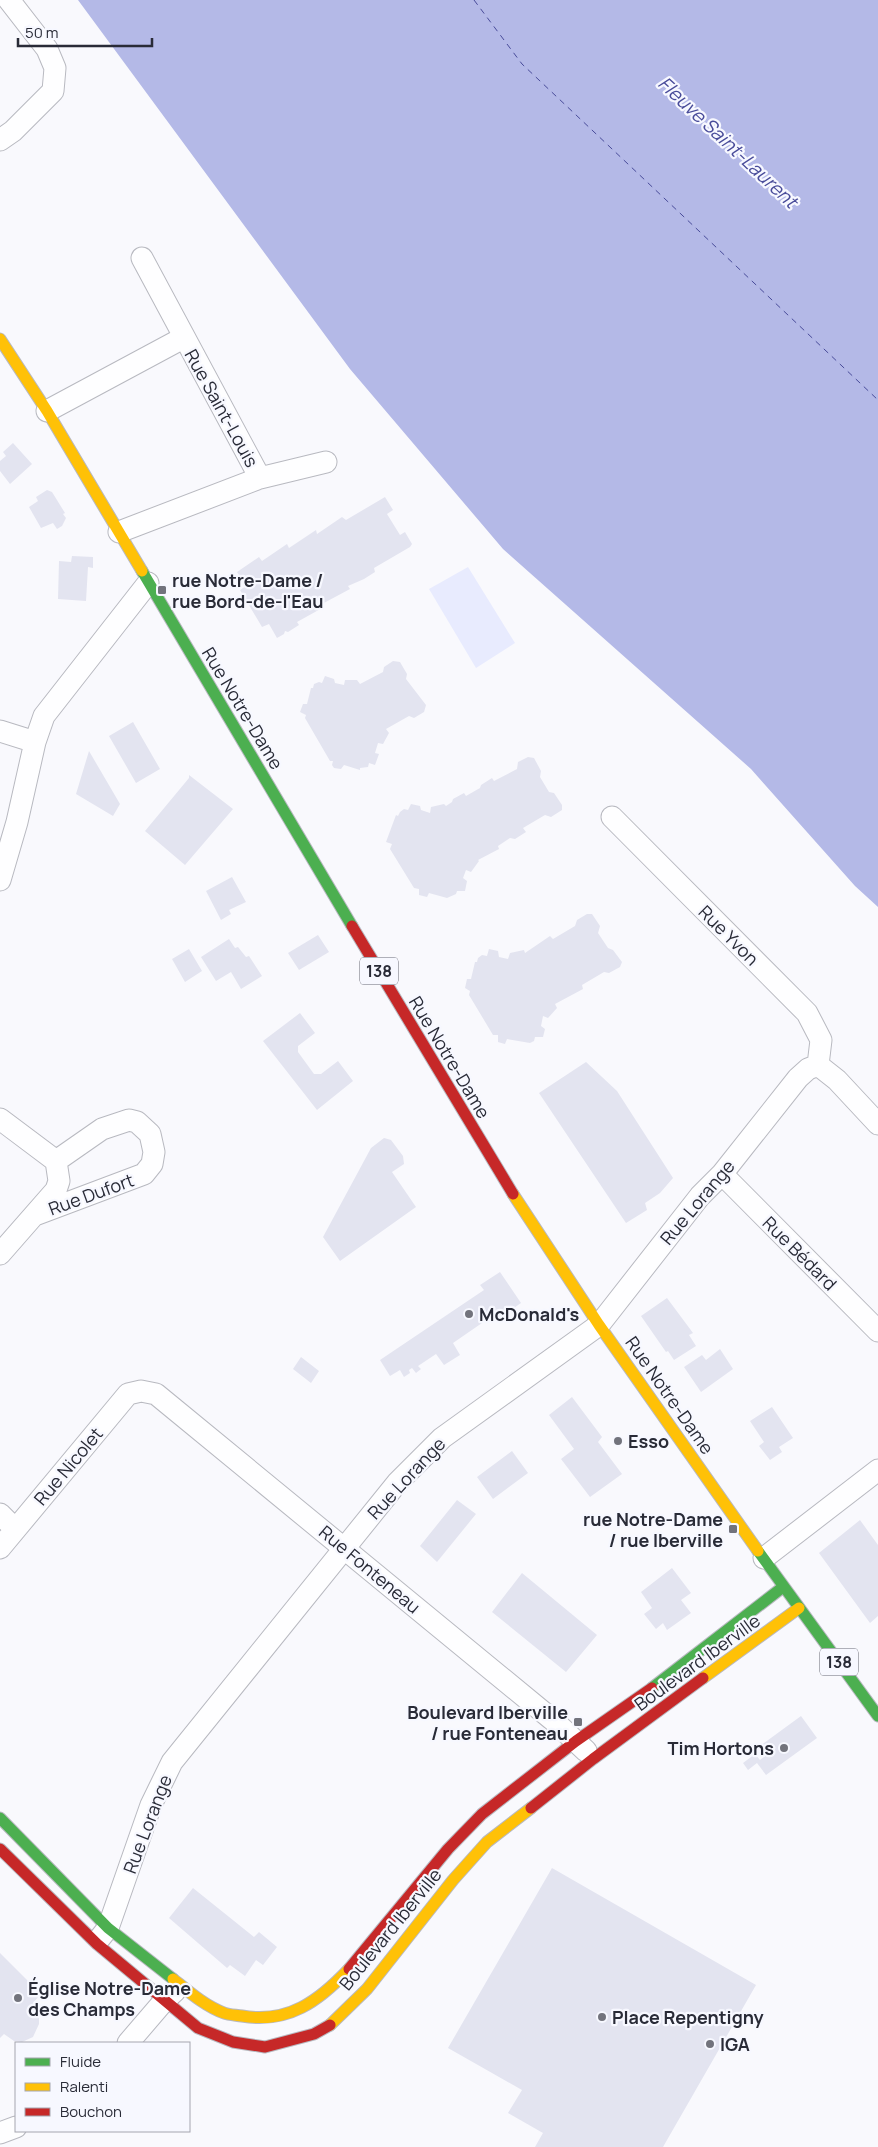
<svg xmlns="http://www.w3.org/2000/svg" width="878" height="2147" viewBox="0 0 878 2147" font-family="Manrope,sans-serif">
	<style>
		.green { fill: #e8ebfe }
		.water { fill: #b4b9e7 }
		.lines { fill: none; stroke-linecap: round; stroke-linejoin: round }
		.ferry { stroke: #494c9a; stroke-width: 1; stroke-dasharray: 6 5; stroke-linecap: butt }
		.building { fill: #e3e4f0 }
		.street-casing { stroke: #b8b9c0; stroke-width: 23 }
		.fast-casing { stroke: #b8b9c0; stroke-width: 13 }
		.slow-casing { stroke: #b8b9c0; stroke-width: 13 }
		.jam-casing { stroke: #b8b9c0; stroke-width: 13 }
		.street { stroke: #fefeff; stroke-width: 21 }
		.fast { stroke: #4caf50; stroke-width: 11 }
		.slow { stroke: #ffc107; stroke-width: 11 }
		.jam { stroke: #c62828; stroke-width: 11 }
		.poi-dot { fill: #72737c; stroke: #f7f8ff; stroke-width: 2 }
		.labels { text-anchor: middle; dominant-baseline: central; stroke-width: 4.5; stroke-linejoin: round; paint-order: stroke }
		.shield { fill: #f7f8ff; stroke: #676873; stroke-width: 1 }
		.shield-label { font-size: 16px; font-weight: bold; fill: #292b37 }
		.street-label { font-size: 18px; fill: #292b37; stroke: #f7f8ff }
		.poi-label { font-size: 18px; font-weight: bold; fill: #292b37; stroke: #f7f8ff; text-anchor: start }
		.water-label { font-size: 19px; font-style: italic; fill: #494c9a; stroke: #f7f8ff }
	</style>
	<rect width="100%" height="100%" fill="#f9f9fd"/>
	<!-- green -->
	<path class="green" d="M468 567 515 643 476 668 429 589Z"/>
	<!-- water -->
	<path class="water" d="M78 0H878V907L855 886 751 769 503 549 350 369Z"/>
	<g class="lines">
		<!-- ferry -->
		<path class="ferry" d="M474 0 522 64 878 400"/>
	</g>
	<!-- building -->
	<path class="building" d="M13 443 32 464 10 484 0 471V461L6 456 3 452Z
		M47 490 52 492 65 513 63 514 66 518 62 526 57 529 53 523 41 528 29 507 38 501 36 497Z
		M385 497 393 510 387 514 400 535 405 532 412 544 410 547 374 568 375 572 364 579 348 586 350 589 322 604 324 607 297 622 299 625 288 632 285 631 284 634 277 638 269 624 262 627 240 590 246 586 237 572 259 557 262 561 287 544 289 548 316 530 317 534 342 517 346 520Z
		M72 556 93 557V568L88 567 86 601 58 599 59 561 71 562Z
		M393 661 400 662 407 674 406 679 426 705 424 712 414 718 409 716 386 729 389 733 383 744 378 743 375 753 379 754 375 765 369 763 368 767 360 768V770L344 765 341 769 334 768 332 765 333 761H330L305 718 306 715 300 712 303 704H307L311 688H313L314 684 319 682 322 683 325 676 334 679 335 683 344 685 345 680H357L360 684 383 672 384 667Z
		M133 722 160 769 136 783 109 736Z
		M89 751 120 804 113 816 76 794Z
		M528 757 534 758 541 771 540 777 549 792 554 793 562 805V810L551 817 545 815 523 828 526 832 515 839 510 838 498 846 499 849 478 860 479 861 471 872 466 870 463 878 467 881 465 891H457L456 894 447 898 429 893 427 897 419 895V889L414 888 390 849 392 844 386 842 396 815 398 816 400 812 404 809 408 810 411 804 420 806 421 810 430 813 431 807 444 804 446 806 452 802 453 799 464 793 466 796 480 788 481 785 492 778 494 781 517 769 518 762Z
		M189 775 233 809 185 865 145 831 189 778Z
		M232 877 246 902 229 910 231 914 221 920 206 891Z
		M587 914H592L600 926 598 933 608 948 613 950 622 962 620 967 609 973 604 972 582 985 583 989 555 1004 557 1008 548 1018 543 1016 541 1026 545 1029 543 1037H535L534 1041 530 1043 507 1039 505 1044 498 1042V1035H493L469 995 470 991 465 988 467 979H471L475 962H477L478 958 482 955 487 956 489 949 498 951 499 957 508 959 510 953 524 950 525 953 550 936 553 939 575 926 577 920Z
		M318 935 329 952 299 970 288 953Z
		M229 939 235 948 238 947 246 957 249 956 262 976 241 989 231 972 216 981 201 957Z
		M189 949 202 971 185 982 172 959Z
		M300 1013 315 1033 298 1046V1052L314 1074H321L338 1061 353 1081 317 1110 263 1041Z
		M586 1062 617 1091 673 1178 660 1193 645 1203 647 1210 626 1223 539 1093Z
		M384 1138 391 1140 403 1156 404 1164 392 1172 416 1207 340 1261 323 1237 371 1148Z
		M500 1272 521 1303 501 1317 498 1312 453 1343 460 1355 444 1365 436 1354 418 1366 421 1369 416 1373 412 1368 409 1370 410 1373 404 1377 400 1370 390 1376 380 1360 484 1290 480 1285Z
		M667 1298 693 1333 689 1335 696 1346 674 1360 668 1351 666 1352 641 1316Z
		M720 1349 733 1369 701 1392 684 1367 702 1355 706 1360Z
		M301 1357 319 1371 311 1383 293 1369Z
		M572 1397 602 1437 598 1442 622 1474 590 1497 561 1459 574 1449 549 1415Z
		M772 1407 793 1438 779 1447 782 1452 770 1460 759 1446 764 1442 750 1421Z
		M512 1451 528 1473 493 1499 477 1477Z
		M457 1500 476 1514 437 1562 420 1546Z
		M860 1520 878 1545V1616L870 1623 819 1553Z
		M672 1568 691 1593 681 1600 691 1613 667 1630 663 1623 656 1629 644 1614 652 1608 641 1592Z
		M522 1573 597 1635 566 1672 492 1612Z
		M801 1716 817 1738 766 1775 757 1763 748 1770 743 1763 755 1754 760 1760 766 1755 760 1746Z
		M552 1868 756 1985 663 2147H535L543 2133 508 2113 522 2090 448 2048Z
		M193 1888 254 1937 259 1932 277 1947 263 1965 256 1960 245 1976 230 1965 227 1968 169 1918Z
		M0 1953 41 1994 33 2003 39 2012V2024L33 2037 22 2042 14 2041 4 2034 0 2038Z"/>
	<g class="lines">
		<!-- street casing -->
		<g class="street-casing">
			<path id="street" d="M0 140 13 131 53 91 55 68 47 49 9 0
				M142 258 260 478
				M47 411 183 338
				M119 532 260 478 326 462
				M0 731 35 742
				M612 817 807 1013 821 1040 818 1065
				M0 880 17 822 35 742 44 716 148 583
				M0 1119 56 1161 59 1181 56 1190 0 1254
				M722 1174 878 1331
				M35 1215 144 1174 152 1164 154 1152 150 1134 137 1122 129 1120 102 1129 56 1161
				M0 1514 15 1529
				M0 1548 128 1394 141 1391 156 1394 554 1721 586 1751
				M764 1558 878 1470
				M100 1938 108 1928 151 1805 172 1762 397 1483 442 1438 599 1325 700 1196 722 1174 798 1078 808 1069 818 1065 837 1080 878 1124
				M128 2043 164 2001 175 1991
				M0 2133 16 2127"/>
		</g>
		<!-- fast casing -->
		<g class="fast-casing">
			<path id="fast" d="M142 571 352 926
				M758 1551 878 1716
				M652 1688 783 1587
				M0 1818 108 1928 173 1979"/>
		</g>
		<!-- slow casing -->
		<g class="slow-casing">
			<path id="slow" d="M0 339 47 411 142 571
				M513 1194 599 1325 758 1551
				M703 1678 799 1608
				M173 1979C188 1991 205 2006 224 2013 229 2015 236 2015 242 2016 288 2024 319 2001 349 1969
				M330 2025 367 1989 453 1880 487 1842 531 1808"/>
		</g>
		<!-- jam casing -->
		<g class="jam-casing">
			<path id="jam" d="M352 926 513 1194
				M531 1808 593 1759 703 1678
				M0 1849 97 1944 198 2028 233 2042 265 2047 314 2034 330 2025
				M349 1969 448 1849 482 1814 576 1741 652 1688"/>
		</g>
		<!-- street -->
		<use href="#street" class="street"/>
		<!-- fast -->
		<use href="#fast" class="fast"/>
		<!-- slow -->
		<use href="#slow" class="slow"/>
		<!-- jam -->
		<use href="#jam" class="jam"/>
	</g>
	<!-- markers -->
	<g class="poi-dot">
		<rect x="157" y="585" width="10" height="10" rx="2.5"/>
		<circle cx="469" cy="1314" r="5"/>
		<circle cx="618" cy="1441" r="5"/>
		<rect x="728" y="1524" width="10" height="10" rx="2.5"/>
		<rect x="573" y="1717" width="10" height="10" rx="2.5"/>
		<circle cx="784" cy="1748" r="5"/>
		<circle cx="18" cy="1998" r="5"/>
		<circle cx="602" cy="2017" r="5"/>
		<circle cx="710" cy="2044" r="5"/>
	</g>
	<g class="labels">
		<!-- shield labels -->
		<g class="shield">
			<rect x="360" y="957.5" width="38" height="27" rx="4"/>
			<rect x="820" y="1648.5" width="38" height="27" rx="4"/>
		</g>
		<g class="shield-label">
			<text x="379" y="971">138</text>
			<text x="839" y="1662">138</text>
		</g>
		<!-- street labels -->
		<g class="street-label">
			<text transform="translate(222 408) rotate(61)">Rue Saint-Louis</text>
			<text transform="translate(243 708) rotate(59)">Rue Notre-Dame</text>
			<text transform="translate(729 935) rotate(45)">Rue Yvon</text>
			<text transform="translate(450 1057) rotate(59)">Rue Notre-Dame</text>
			<text transform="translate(91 1194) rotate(-20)">Rue Dufort</text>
			<text transform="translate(697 1202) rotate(-50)">Rue Lorange</text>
			<text transform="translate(800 1253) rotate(45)">Rue Bédard</text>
			<text transform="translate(670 1395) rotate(55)">Rue Notre-Dame</text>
			<text transform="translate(68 1466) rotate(-50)">Rue Nicolet</text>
			<text transform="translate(406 1478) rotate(-47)">Rue Lorange</text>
			<text transform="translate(370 1569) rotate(40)">Rue Fonteneau</text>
			<text transform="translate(697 1662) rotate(-36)">Boulevard Iberville</text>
			<text transform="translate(147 1824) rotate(-69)">Rue Lorange</text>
			<text transform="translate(390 1929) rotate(-51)">Boulevard Iberville</text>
		</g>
		<!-- poi labels -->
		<g class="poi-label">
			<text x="172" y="580">rue Notre-Dame /<tspan x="172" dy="21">rue Bord-de-l'Eau</tspan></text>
			<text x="479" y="1314">McDonald's</text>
			<text x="628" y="1441">Esso</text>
			<text x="723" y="1519" text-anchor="end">rue Notre-Dame<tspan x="723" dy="21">/ rue Iberville</tspan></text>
			<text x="568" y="1712" text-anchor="end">Boulevard Iberville<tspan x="568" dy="21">/ rue Fonteneau</tspan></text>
			<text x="774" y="1748" text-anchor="end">Tim Hortons</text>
			<text x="28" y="1988">Église Notre-Dame<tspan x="28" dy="21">des Champs</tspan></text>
			<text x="612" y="2017">Place Repentigny</text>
			<text x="720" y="2044">IGA</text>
		</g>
		<!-- water labels -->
		<g class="water-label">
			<text transform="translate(728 142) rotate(43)">Fleuve Saint-Laurent</text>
		</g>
	</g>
	<!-- legend -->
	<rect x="15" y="2042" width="175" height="90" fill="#f7f8ff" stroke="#a5a6af"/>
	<rect x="25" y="2058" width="25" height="8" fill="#4caf50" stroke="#a5a6af"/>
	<text x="60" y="2067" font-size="15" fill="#292b37">Fluide</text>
	<rect x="25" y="2083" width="25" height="8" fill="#ffc107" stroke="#a5a6af"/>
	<text x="60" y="2092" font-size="15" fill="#292b37">Ralenti</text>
	<rect x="25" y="2108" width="25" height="8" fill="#c62828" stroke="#a5a6af"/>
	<text x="60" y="2117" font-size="15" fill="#292b37">Bouchon</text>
	<!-- scale -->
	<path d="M18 38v8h134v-8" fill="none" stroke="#292b37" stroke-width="2.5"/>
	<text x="25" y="38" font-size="15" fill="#292b37" stroke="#f7f8ff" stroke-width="4" paint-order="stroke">50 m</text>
</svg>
